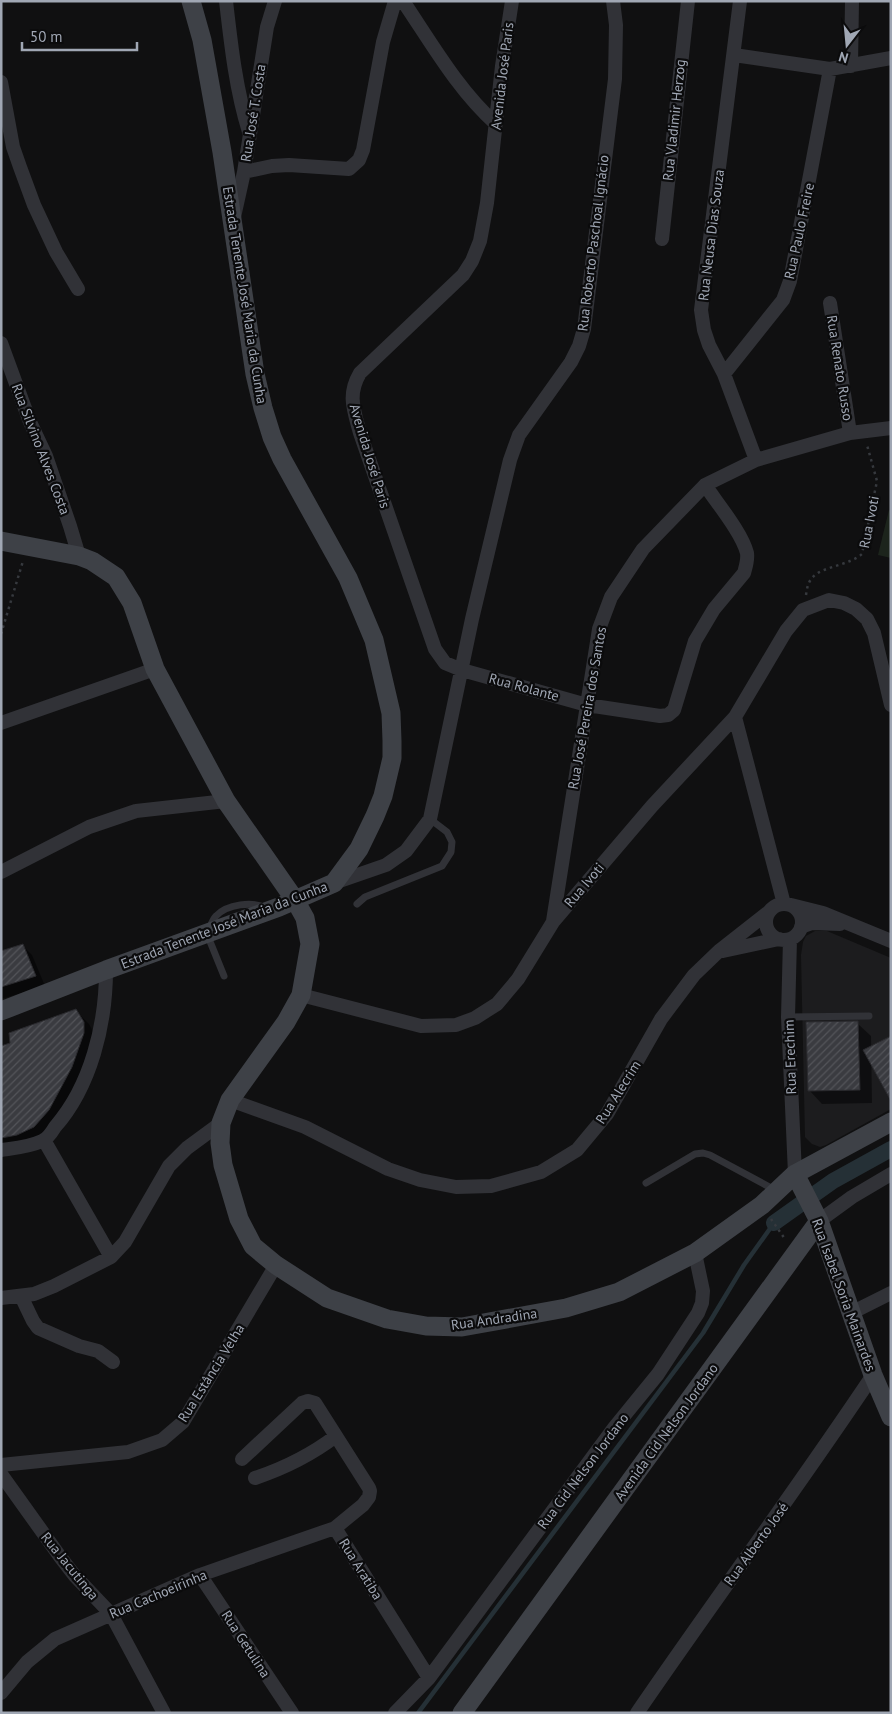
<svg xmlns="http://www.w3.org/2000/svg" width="892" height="1714" viewBox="0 0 892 1714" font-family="'PT Sans',sans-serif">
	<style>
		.built { fill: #1c1c1e }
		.pitch { fill: #1c241c }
		.shadow { fill: #0007 }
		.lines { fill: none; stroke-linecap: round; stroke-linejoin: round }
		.stream { stroke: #253036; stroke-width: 4.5 }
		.canal { stroke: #253036; stroke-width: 16 }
		.building { fill: url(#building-hatch); stroke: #2a2a2e }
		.path { stroke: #36393e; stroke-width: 2.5; stroke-dasharray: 2.5 4; stroke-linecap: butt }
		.lane { stroke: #313237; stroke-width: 7 }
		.street { stroke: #313237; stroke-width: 14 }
		.secondary { stroke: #3e4147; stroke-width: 19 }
		.labels { text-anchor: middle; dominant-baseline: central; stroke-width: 4.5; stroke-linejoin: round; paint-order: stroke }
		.street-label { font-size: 14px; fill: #a0a7b4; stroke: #0b0b0c }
	</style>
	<defs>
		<pattern id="building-hatch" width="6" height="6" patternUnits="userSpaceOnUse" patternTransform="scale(1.25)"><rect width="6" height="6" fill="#3a3b40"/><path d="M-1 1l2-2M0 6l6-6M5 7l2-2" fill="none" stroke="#535459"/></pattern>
	</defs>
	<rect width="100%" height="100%" fill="#101011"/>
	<!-- built -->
	<path class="built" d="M815 931H827L891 958V1109L826 1145 820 1147 812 1144 805 1137 801 955 803 942 806 936Z"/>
	<!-- pitch -->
	<path class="pitch" d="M889 510 891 511V558L878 555Z"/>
	<!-- shadow -->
	<path class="shadow" d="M22 945 32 955 45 986 1 999V953Z
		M76 1011 89 1024 96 1037 85 1081 31 1148 1 1149V1047Z
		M857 1023 871 1036 872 1103 822 1104 809 1090Z"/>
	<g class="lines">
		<!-- stream -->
		<path class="stream" d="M418 1713 703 1333 744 1265 774 1223"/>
		<!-- canal -->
		<path class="canal" d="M774 1223 833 1181 891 1149"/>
	</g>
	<!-- building -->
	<path class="building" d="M23 944 36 976 1 987V951Z
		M76 1009 84 1022V1033L72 1067 49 1110 34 1127 17 1135 1 1138V1046L10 1043 9 1033Z
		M858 1021 860 1090 808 1091 806 1022Z
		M891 1036V1101L863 1050Z"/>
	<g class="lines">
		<!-- path -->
		<path class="path" d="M806 595C807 588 808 582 813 577 821 567 850 565 862 554L877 481 867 445
			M1 634 23 561
			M771 1219 785 1239"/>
		<!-- lane -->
		<path class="lane" d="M357 904 365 897 442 866 451 852 452 842 447 832 430 819
			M224 976 207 934C210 928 212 920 216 916 227 904 253 901 266 908
			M788 1017 869 1016
			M646 1183 695 1154 703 1153 710 1155 775 1190"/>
		<!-- street -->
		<path class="street" d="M226 1C231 45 236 90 249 132
			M403 1C432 44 458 90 496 124
			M512 1 502 66 487 203 480 241 472 261 463 275 360 373C347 395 354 410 360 433L435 649 445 663 462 670 587 705 660 716 668 715 674 710 695 641 714 609 744 573C746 566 748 560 747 553 742 533 717 503 705 485
			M740 1 701 310 704 330 709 345 724 374 756 460
			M734 55 830 69 891 58
			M851 66 852 1
			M1 82 13 147 20 167 34 205 56 252 78 289
			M244 172 272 166 289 165 349 169 359 160 363 150 383 42 395 1
			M234 217 244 172 267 27 275 1
			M662 239 688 1
			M830 303 850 433
			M1 343 30 422 46 456 70 526 79 556
			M724 374 783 300 790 281 830 69
			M735 717 784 904
			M1 723 155 669
			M1 872 89 827 136 811 226 801
			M334 883 386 865 406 851 430 819 472 619 510 460 519 435 571 362 579 346 584 329 615 79 616 25 613 1
			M766 922a18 18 0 1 1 36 0a18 18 0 1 1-36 0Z
			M791 905 823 913 891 941
			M553 921 599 629 611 597 643 549 705 485 756 460 850 433 891 428
			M801 927 812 923 840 924
			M790 939 788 1017 795 1174
			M723 951 779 939
			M301 995 421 1026 456 1025 475 1018 497 1004 518 979 553 922 652 806 735 717 786 631 803 610 829 600 844 603 856 609 867 619 874 633 891 705
			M230 1100 305 1127 388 1169 420 1180 456 1187 491 1186 541 1172 577 1150 607 1114 661 1019 694 975 719 951 770 911
			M44 1140 111 1257
			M1 1150C15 1148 29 1147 42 1141 47 1139 52 1132 55 1127 91 1086 106 1024 106 970
			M819 1221 852 1197 891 1174
			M21 1296 33 1321 38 1328 79 1346 98 1351 113 1362
			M1 1298 34 1294 54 1286 111 1257 125 1242 169 1166 187 1148 221 1123
			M851 1313 891 1293
			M1 1465 128 1452 162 1440 183 1422 276 1265
			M1 1474 61 1558 75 1576 111 1614 164 1713
			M255 1478C285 1468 311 1455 336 1436
			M335 1528 429 1678
			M200 1575 292 1713
			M1 1693 27 1662 55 1639 200 1575 335 1528 363 1505 369 1497 370 1491 369 1488 315 1403 308 1401 302 1403 242 1459
			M395 1713 429 1678 614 1428 658 1374 698 1313 702 1303 703 1291 695 1253
			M637 1713C715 1599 797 1489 873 1375"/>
		<!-- secondary -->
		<path class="secondary" d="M1 541 79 556 92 561 116 577 132 603 155 669 226 801 295 900 305 918 310 944 301 995 286 1022 230 1100 221 1123 220 1143 223 1165 239 1219 253 1246 276 1265 327 1298 387 1319 426 1326 462 1327 566 1308 619 1292 695 1253 762 1205 795 1174 891 1122
			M1 1011 106 970 279 907 334 883 359 849 375 816 383 796 392 758V741L391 713 374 640 348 578 282 459 272 437 263 408 255 374 222 152 202 40 191 1
			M795 1174 819 1221 873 1375 891 1417
			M462 1713 819 1221"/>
	</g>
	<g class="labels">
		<!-- street labels -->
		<g class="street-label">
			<text transform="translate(502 76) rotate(-83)">Avenida José Paris</text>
			<text transform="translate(253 113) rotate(-81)">Rua José T. Costa</text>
			<text transform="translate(674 120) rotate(-84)">Rua Vladimir Herzog</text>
			<text transform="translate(799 231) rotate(-78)">Rua Paulo Freire</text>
			<text transform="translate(711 235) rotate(-83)">Rua Neusa Dias Souza</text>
			<text transform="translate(593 243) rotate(-83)">Rua Roberto Paschoal Ignácio</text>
			<text transform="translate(245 295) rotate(81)">Estrada Tenente José Maria da Cunha</text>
			<text transform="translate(840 368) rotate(81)">Rua Renato Russo</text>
			<text transform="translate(41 449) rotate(69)">Rua Silvino Alves Costa</text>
			<text transform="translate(370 456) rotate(73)">Avenida José Paris</text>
			<text transform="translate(869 522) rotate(-79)">Rua Ivoti</text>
			<text transform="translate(524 687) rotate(15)">Rua Rolante</text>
			<text transform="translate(587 708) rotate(-80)">Rua José Pereira dos Santos</text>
			<text transform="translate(584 885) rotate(-50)">Rua Ivoti</text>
			<text transform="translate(224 925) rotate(-21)">Estrada Tenente José Maria da Cunha</text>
			<text transform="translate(790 1057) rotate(-92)">Rua Erechim</text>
			<text transform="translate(618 1092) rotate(-58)">Rua Alecrim</text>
			<text transform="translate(844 1295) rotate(70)">Rua Isabel Soria Mainardes</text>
			<text transform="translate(494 1319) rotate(-8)">Rua Andradina</text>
			<text transform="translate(211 1373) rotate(-58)">Rua Estância Velha</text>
			<text transform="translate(666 1432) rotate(-54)">Avenida Cid Nelson Jordano</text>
			<text transform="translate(583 1471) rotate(-53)">Rua Cid Nelson Jordano</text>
			<text transform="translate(756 1544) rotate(-54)">Rua Alberto José</text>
			<text transform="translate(70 1566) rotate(51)">Rua Jacutinga</text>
			<text transform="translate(361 1569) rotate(58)">Rua Aratiba</text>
			<text transform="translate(158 1594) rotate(-23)">Rua Cachoeirinha</text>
			<text transform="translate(246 1644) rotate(57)">Rua Getulina</text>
		</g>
	</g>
	<!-- border -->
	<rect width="892" height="1714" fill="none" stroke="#a0a7b4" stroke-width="5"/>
	<!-- north arrow -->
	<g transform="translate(847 45) rotate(196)" stroke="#0b0b0c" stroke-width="4" paint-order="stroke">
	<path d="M0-4L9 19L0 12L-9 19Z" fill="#a0a7b4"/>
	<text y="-8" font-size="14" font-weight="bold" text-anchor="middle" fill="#a0a7b4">N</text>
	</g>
	<!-- scale -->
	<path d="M22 42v8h115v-8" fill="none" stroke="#a0a7b4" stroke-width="2.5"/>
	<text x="30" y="42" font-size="15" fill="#a0a7b4" stroke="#0b0b0c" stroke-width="4" paint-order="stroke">50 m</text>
</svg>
